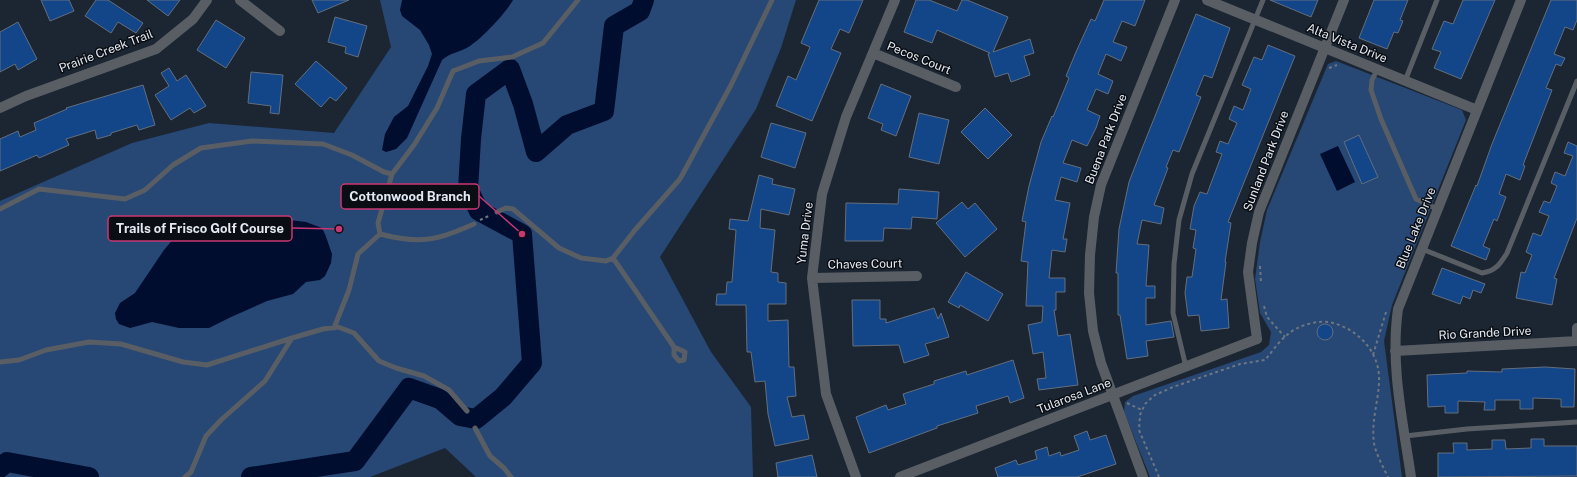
<svg xmlns="http://www.w3.org/2000/svg" width="1577" height="477" viewBox="0 0 1577 477" font-family="'Public Sans',sans-serif">
	<style>
		.green { fill: #274774 }
		.water { fill: #000d2f }
		.lines { fill: none; stroke-linecap: round; stroke-linejoin: round }
		.river { stroke: #000d2f; stroke-width: 20 }
		.building { fill: #124689; stroke: #636e7e }
		.path { stroke: #6d7681; stroke-width: 2; stroke-dasharray: 3 3; stroke-linecap: butt }
		.lane { stroke: #595e65; stroke-width: 5 }
		.street { stroke: #595e65; stroke-width: 10 }
		.labels { text-anchor: middle; dominant-baseline: central; stroke-width: 3; stroke-linejoin: round; paint-order: stroke }
		.street-label { font-size: 12px; fill: #e3e9f2; stroke: #0a0e14 }
		.leader { fill: none; stroke: #c73772; stroke-width: 1.5 }
		.callout-dot { fill: #c73772; stroke: #0a0e14; stroke-width: 1.5 }
		.callout { fill: #0a0e14; stroke: #c73772; stroke-width: 1.5 }
		.callout-label { font-size: 13px; text-anchor: middle; font-weight: bold; fill: #e3e9f2 }
	</style>
	<rect width="100%" height="100%" fill="#1c2632"/>
	<!-- green -->
	<path class="green" d="M380 0H796L781 48 756 109 660 257 711 352 751 407 753 477H476L445 448 370 477H0V201L132 143 209 123 334 133 391 47Z
		M1336 61 1462 110 1466 120 1392 305 1384 341 1402 477H1150L1124 412 1125 402 1133 396 1261 352 1269 345 1271 332 1260 313 1255 279 1260 242 1267 210 1328 64Z"/>
	<!-- water -->
	<path class="water" d="M402 0H513C505 14 483 37 470 46 461 52 449 53 442 60L407 138 396 149 386 152 382 150 385 134 394 117 408 106 428 66 432 54 429 45 420 30 402 16 400 10Z
		M1338 146 1355 182 1337 191 1320 154Z
		M281 219 306 222 322 228 325 234 332 254 331 263 325 276 320 280 306 282 293 294 267 301 231 317 209 328H179L152 322 130 328 119 324 116 319 115 313 120 303 135 293 164 250 180 231 190 223 198 221 210 222 244 230 253 228 267 222Z"/>
	<g class="lines">
		<!-- river -->
		<path class="river" d="M0 468 7 462 89 477
			M251 477 355 461 409 388 440 399 460 416 476 419 503 397 532 363 522 234 479 211 468 189 471 139 476 94 510 69 523 104 536 152 567 125 604 111 614 26 640 11 644 0"/>
	</g>
	<!-- building -->
	<path class="building" d="M41 0H69L74 11 50 21Z
		M96 0H108L143 23 136 33 118 22 111 33 85 16Z
		M147 0H180L168 16Z
		M312 0H349L318 13Z
		M819 0H863L849 33 840 29 831 49 841 53 812 121 776 106 788 76 796 80 810 47 801 43Z
		M916 0H929L957 11 962 0H967L1008 17 993 52 1030 39 1034 53 1024 56 1030 75 1011 82 1008 73 995 77 988 54 990 53 937 30 932 43 904 32Z
		M1104 0H1145L1135 26 1122 21 1113 42 1127 47 1121 61 1106 54 1098 74 1113 81 1108 94 1096 89 1087 110 1100 116 1096 128 1087 146 1072 140 1063 163 1081 168 1077 182 1061 177 1055 200 1070 203 1063 239H1067L1065 252 1052 250 1049 278H1065V292H1056V310H1054L1058 336 1070 334 1078 385 1039 390 1037 379 1046 378 1043 352 1033 354 1028 325 1042 322 1043 306H1026L1028 262 1021 261 1026 222 1022 221 1029 186 1041 142 1052 116 1053 117 1069 78 1066 76 1076 52 1091 19 1095 21Z
		M1270 0H1318L1311 17Z
		M1374 0H1408L1400 20 1403 21 1398 33 1394 32 1387 49 1359 38Z
		M1463 0H1495L1461 79 1434 68 1441 52 1432 49 1444 21 1453 24Z
		M1551 0H1577V20L1573 30 1565 27 1554 54 1565 58 1561 66 1556 64 1546 88 1552 90 1523 165 1525 166 1520 180 1506 174 1499 194 1506 197 1497 221 1494 219 1483 246 1490 249 1486 260 1451 246 1476 185 1477 186 1492 144Z
		M1196 14 1230 28 1212 78 1204 75 1196 95 1201 97 1179 152 1173 150 1166 167 1168 168 1154 205 1164 208 1161 224 1142 220 1137 244 1149 245 1146 286H1155V298H1146V325L1171 321 1174 337 1146 341 1148 356 1127 359 1120 315H1118V273H1116L1119 229 1129 182 1141 151Z
		M335 17 367 26 358 57 345 53 346 47 328 42Z
		M216 20 245 38 226 68 197 50Z
		M18 22 37 59 18 70 15 64 0 72V32Z
		M1268 45 1295 56 1228 222 1231 223 1225 262H1226L1221 300 1227 299 1229 328 1201 331 1199 315 1188 316 1185 293 1187 277H1192L1196 249 1193 248 1196 230 1190 229 1194 206 1200 192 1207 194 1222 154 1216 152 1220 141 1228 144 1237 123 1229 119 1234 106 1243 110 1251 89 1242 85 1254 57 1262 60Z
		M316 61 347 88 336 101 330 97 321 107 295 84Z
		M169 68 177 81 186 75 206 106 194 113 190 108 171 120 155 95 169 86 161 73Z
		M251 72 283 75 279 114 270 113 271 106 248 103Z
		M881 84 911 96 896 136 881 130 883 124 868 118Z
		M143 85 155 125 139 130 137 125 111 133V135L97 139 95 130 66 139 69 145 39 158 37 155 0 171V139L18 131 20 137 36 130 34 123 67 109 66 108Z
		M985 108 1012 135 988 159 961 132Z
		M919 113 949 120 939 164 909 157Z
		M771 123 806 133 795 168 761 157Z
		M1359 135 1378 177 1362 184 1344 142Z
		M1568 142 1577 146V218L1554 278 1557 279 1552 305 1516 298 1521 272 1525 273 1532 255 1526 252 1533 233 1541 236 1549 216 1539 212 1544 201 1550 203 1557 186 1551 183 1555 172 1565 176 1573 156 1564 153Z
		M759 175 773 179 772 184 795 189 789 215 761 209 760 228 775 230 771 272 778 273V282L786 283V304H768V321L788 320 789 367H794L796 396 787 397 792 417 804 415 809 439 775 446 768 414 765 381 755 382 751 352H747L746 305H716L717 294H726L727 282H732L736 230 729 229 730 219 748 221Z
		M899 189 939 192 937 219 912 217 911 229 884 228 883 241H845L846 203 898 204Z
		M962 202 968 209 975 203 997 229 965 257 936 223Z
		M1442 268 1485 284 1481 293 1473 290 1470 299 1463 296 1460 304 1432 294Z
		M966 272 1003 294 988 321 960 305 959 308 948 302Z
		M852 300H880V319H886V323L934 308 938 319 941 313 949 337 925 344 929 355 904 363 899 345 853 346Z
		M1317 332a8 8 0 1 1 16 0a8 8 0 1 1-16 0Z
		M1013 360 1024 398 1010 403 1008 396 976 406 978 413 937 426V428L869 453 856 417 886 405 888 410 906 404 903 394 934 384V381L966 371 967 375Z
		M1545 367 1575 369 1574 407H1561V399L1533 398V409H1520V400H1495V410H1484L1485 402 1458 401V413H1445V406L1428 407 1427 375 1467 373V371L1502 372V369Z
		M1087 431 1090 440 1106 435 1116 464 1077 477H998L995 468 1016 460 1018 465 1037 459 1035 451 1047 447 1049 456 1060 452 1061 456 1079 450 1074 436Z
		M1531 439H1544V446H1577V476L1438 477V453H1454L1453 443H1467V450L1492 449V440H1505L1506 449 1531 448Z
		M812 455 817 477H778L776 463Z"/>
	<g class="lines">
		<!-- path -->
		<path class="path" d="M1329 68 1337 65
			M480 220 491 215
			M1260 266 1261 283
			M1264 306 1267 317 1285 337
			M1373 355 1386 312
			M1127 403 1142 410
			M1159 477 1139 430 1140 415 1145 404 1155 395 1173 387 1240 364 1265 360C1272 352 1279 341 1287 335 1298 325 1319 319 1333 323 1359 330 1381 353 1379 383 1378 402 1371 423 1374 443 1376 454 1383 467 1388 477"/>
		<!-- lane -->
		<path class="lane" d="M1377 70 1372 80 1371 90 1381 119 1416 199 1437 209
			M1405 81 1437 0
			M0 209 39 189 125 199 145 190 173 165 201 148 252 141 323 144 352 155 384 172 392 174
			M497 212 506 208 513 209 559 248 581 258 606 261 613 258 635 230 680 179 731 85 772 0
			M380 234 378 223 392 174 414 145 437 108 453 71 479 61 512 57 543 43 578 0
			M1422 249 1482 273C1496 271 1500 264 1507 253L1577 81
			M613 258 674 347 685 352 684 360 679 361 674 355V347
			M334 328 349 290 358 254 380 234C395 238 414 241 429 239 445 237 460 230 474 224
			M0 362 19 360 46 350 89 342 121 344 183 362 207 365 292 338
			M1186 367 1173 313 1174 264 1179 220 1192 174 1263 0
			M475 428 490 456 504 468 511 477
			M1405 436 1467 429 1577 422
			M185 477 191 472 206 436 221 420 265 381 292 338 323 329 338 327 354 333 379 361 396 368 424 376 449 390 467 411"/>
		<!-- street -->
		<path class="street" d="M240 0 280 31
			M1207 0 1477 110
			M873 53 956 87
			M0 108 26 96 156 49 193 19 207 0
			M812 278 917 276
			M1577 341V328
			M1395 351 1577 341
			M856 477 826 394 812 278 822 194 846 117 895 0
			M900 477 1257 339 1248 272 1252 243 1259 212 1344 0
			M1143 477 1101 363 1093 331 1089 293 1090 255 1094 217 1101 185 1175 0
			M1411 477C1403 422 1390 365 1398 309L1521 0"/>
	</g>
	<g class="labels">
		<!-- street labels -->
		<g class="street-label">
			<text transform="translate(1347 43) rotate(22)">Alta Vista Drive</text>
			<text transform="translate(106 51) rotate(-21)">Prairie Creek Trail</text>
			<text transform="translate(919 58) rotate(22)">Pecos Court</text>
			<text transform="translate(1106 139) rotate(-69)">Buena Park Drive</text>
			<text transform="translate(1266 161) rotate(-69)">Sunland Park Drive</text>
			<text transform="translate(1416 228) rotate(-68)">Blue Lake Drive</text>
			<text transform="translate(805 233) rotate(-83)">Yuma Drive</text>
			<text transform="translate(865 264) rotate(-1)">Chaves Court</text>
			<text transform="translate(1485 333) rotate(-3)">Rio Grande Drive</text>
			<text transform="translate(1074 396) rotate(-21)">Tularosa Lane</text>
		</g>
	</g>
	<!-- callouts -->
	<path class="leader" d="M522 234L479 196M339 229L292 228"/>
	<g class="callout-dot">
		<circle cx="522" cy="234" r="4"/>
		<circle cx="339" cy="229" r="4"/>
	</g>
	<g class="callout">
		<rect x="341" y="184" width="138" height="25" rx="4"/>
		<rect x="108" y="216" width="184" height="25" rx="4"/>
	</g>
	<g class="callout-label">
		<text x="410" y="201">Cottonwood Branch</text>
		<text x="200" y="233">Trails of Frisco Golf Course</text>
	</g>
</svg>
